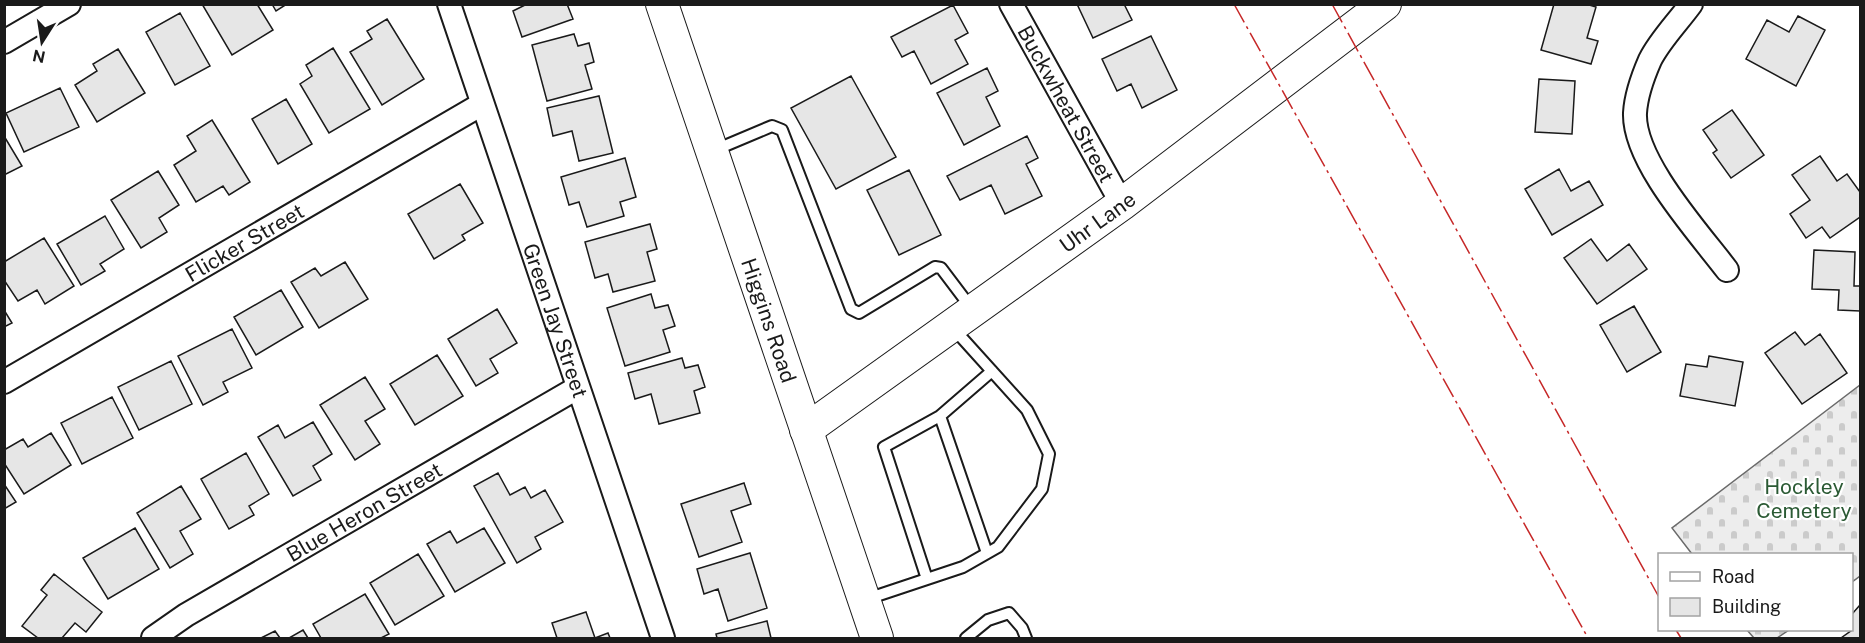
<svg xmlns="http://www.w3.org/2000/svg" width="1865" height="643" viewBox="0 0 1865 643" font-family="'Public Sans',sans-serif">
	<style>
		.cemetery { fill: url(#cemetery-stones); stroke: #6a6a6a; stroke-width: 1.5 }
		.building { fill: #e6e6e6; stroke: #1a1a1a; stroke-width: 1.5 }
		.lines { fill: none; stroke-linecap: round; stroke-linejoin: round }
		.lane-casing { stroke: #1a1a1a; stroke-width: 14 }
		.street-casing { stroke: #1a1a1a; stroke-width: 26 }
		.secondary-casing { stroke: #1a1a1a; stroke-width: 34 }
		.lane { stroke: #fff; stroke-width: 10 }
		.street { stroke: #fff; stroke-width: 22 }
		.secondary { stroke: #fff; stroke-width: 32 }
		.power { stroke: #c62828; stroke-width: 1.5; stroke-dasharray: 21 4.5 3 4.5; stroke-linecap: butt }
		.labels { text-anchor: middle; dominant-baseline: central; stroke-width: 4.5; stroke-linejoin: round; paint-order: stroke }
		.street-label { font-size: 21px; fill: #1a1a1a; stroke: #fff }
		.park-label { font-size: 21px; fill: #2b5a34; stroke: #fff }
	</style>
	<defs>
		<pattern id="cemetery-stones" width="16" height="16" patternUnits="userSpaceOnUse" patternTransform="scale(1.5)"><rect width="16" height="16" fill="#ededed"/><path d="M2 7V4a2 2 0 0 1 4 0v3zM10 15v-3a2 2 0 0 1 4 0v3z" fill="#cbcbcb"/></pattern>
	</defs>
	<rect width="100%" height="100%" fill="#fff"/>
	<!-- cemetery -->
	<path class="cemetery" d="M1860 385V576L1852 582V554H1692L1672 528Z
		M1747 630H1789L1777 638H1754Z"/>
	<!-- building -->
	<path class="building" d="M202 4H257L273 30 232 55Z
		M272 4H287L276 11Z
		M527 4H567L573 19 522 37 513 11Z
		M1077 4H1124L1132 20 1093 38Z
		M1554 4H1586L1596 7 1587 38 1598 41 1591 64 1541 50Z
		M953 5 968 33 955 40 968 64 931 84 914 51 902 57 891 37Z
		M180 13 210 66 175 85 146 32Z
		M1798 16 1825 30 1796 86 1746 59 1767 20 1789 32Z
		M387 19 424 79 382 105 350 52 372 39 367 31Z
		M574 34 578 46 589 43 594 62 585 65 592 89 547 101 532 45Z
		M1151 36 1177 90 1142 108 1131 84 1117 91 1102 59Z
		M333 48 370 109 329 133 300 84 312 76 306 65Z
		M118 49 145 93 97 122 75 85 97 71 93 64Z
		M987 68 998 91 986 97 1000 126 964 145 937 93Z
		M851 76 896 157 836 189 791 108Z
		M1539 79 1575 81 1572 134 1535 132Z
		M60 88 79 127 24 152 6 113Z
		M599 96 613 153 579 161 572 131 553 136 547 108Z
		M286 99 312 144 278 164 252 119Z
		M1732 110 1764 155 1731 178 1713 153 1717 150 1703 130Z
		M212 120 250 182 229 195 223 186 196 202 174 165 196 151 187 136Z
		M4 136 22 166 4 175Z
		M1027 136 1038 158 1026 164 1042 196 1005 214 991 185 960 200 947 176Z
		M1820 156 1837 181 1847 174 1860 192V217L1830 238 1822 227 1806 238 1790 214 1810 200 1792 175Z
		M625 158 636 197 620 202 624 216 587 227 579 202 569 205 561 177Z
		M1559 169 1571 191 1589 181 1603 205 1552 235 1525 189Z
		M909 170 941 235 899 255 867 190Z
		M158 171 179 205 159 218 167 232 141 248 111 200Z
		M460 184 483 223 462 235 465 240 434 259 408 214Z
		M105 216 124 249 100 264 105 271 81 285 57 244Z
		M650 224 657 249 647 252 655 281 613 292 608 274 595 278 585 242Z
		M44 238 74 286 45 304 37 290 18 301 4 280V262Z
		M1591 239 1607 261 1629 244 1647 269 1597 304 1564 258Z
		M1814 250 1855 252 1854 286H1860V311L1838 310 1839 290 1812 289Z
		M345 262 368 299 319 328 291 282 315 268 321 276Z
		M281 290 303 327 256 355 234 317Z
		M651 294 655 308 668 305 675 326 663 330 670 352 625 366 607 308Z
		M1634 306 1661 352 1627 372 1600 325Z
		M497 309 517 343 490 359 498 373 476 386 448 339Z
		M4 310 12 323 4 327Z
		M232 329 252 368 223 382 228 392 203 405 178 356Z
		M1795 332 1805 345 1820 334 1847 373 1802 404 1765 353Z
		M437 355 463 396 415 425 390 384Z
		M1709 356 1743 362 1735 406 1680 396 1686 364 1707 367Z
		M682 358 685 368 698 365 705 387 694 391 700 413 659 424 651 394 635 399 628 373Z
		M171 361 192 404 139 430 118 387Z
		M365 377 385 409 365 421 380 444 355 460 320 405Z
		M112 397 133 438 82 464 61 423Z
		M313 422 332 454 313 466 321 480 293 496 258 437 278 425 285 438Z
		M51 433 71 465 24 494 4 463V450L23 439 28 447Z
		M246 453 269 494 249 506 254 515 229 529 201 479Z
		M498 473 510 495 525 487 531 498 545 490 563 522 535 537 541 549 517 563 474 486Z
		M744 483 751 504 731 511 742 542 699 557 681 504Z
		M4 484 16 502 4 509Z
		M181 486 201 519 180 531 193 554 170 568 137 513Z
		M135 528 159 569 108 599 83 558Z
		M484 528 505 563 455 592 427 544 450 531 457 543Z
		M750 553 767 608 728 621 718 589 704 594 697 569Z
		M418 554 444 596 395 625 370 583Z
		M54 574 102 612 86 632 75 623 62 638H38L22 626 47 595 41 590Z
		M365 594 389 634 381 638H321L313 624Z
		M1860 605V638H1841L1852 630V614Z
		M586 612 595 638 608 633 610 638H557L552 623Z
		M767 621 771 638H717L716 634Z
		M303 630 308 638H289Z
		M275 631 280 638H261Z"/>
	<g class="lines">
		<!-- lane casing -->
		<g class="lane-casing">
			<path id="lane" d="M715 150 772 126 782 130 851 309 859 313 935 267 941 268 972 309
				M940 416 992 371
				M927 579 884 447 940 416 987 553
				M867 599 963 567 998 547 1042 489 1049 454 1027 410 953 328
				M966 638 988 620 1009 613 1022 628 1026 638"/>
		</g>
		<!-- street casing -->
		<g class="street-casing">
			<g id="street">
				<path id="s1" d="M449 4 663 638"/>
				<path id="s2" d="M1011 4 1122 204"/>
				<path d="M1691 4C1678 22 1660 40 1650 60 1643 76 1636 96 1635 113 1633 161 1699 233 1727 270"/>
				<path d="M4 42 69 4"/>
				<path id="s3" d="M4 382 482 104"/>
				<path id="s4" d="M153 638 186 615 577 388"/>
			</g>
		</g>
		<!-- secondary casing -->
		<g class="secondary-casing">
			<g id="secondary">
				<path id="s5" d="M662 4 877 638"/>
				<path id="s6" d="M806 430 1122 204 1385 4"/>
			</g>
		</g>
		<!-- lane -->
		<use href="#lane" class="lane"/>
		<!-- street -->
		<use href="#street" class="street"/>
		<!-- secondary -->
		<use href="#secondary" class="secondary"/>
		<!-- power -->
		<path class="power" d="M1234 4 1588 638
			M1332 4 1660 599
			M1676 630 1681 638"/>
	</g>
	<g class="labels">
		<!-- street labels -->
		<g class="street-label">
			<text stroke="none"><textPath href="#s2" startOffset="114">Buckwheat Street</textPath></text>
			<text stroke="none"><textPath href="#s6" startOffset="358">Uhr Lane</textPath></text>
			<text stroke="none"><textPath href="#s3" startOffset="278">Flicker Street</textPath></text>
			<text stroke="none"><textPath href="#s1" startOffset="334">Green Jay Street</textPath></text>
			<text stroke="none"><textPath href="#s5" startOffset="334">Higgins Road</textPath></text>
			<text stroke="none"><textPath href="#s4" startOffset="246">Blue Heron Street</textPath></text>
		</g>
		<!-- park labels -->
		<g class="park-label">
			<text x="1804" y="486">Hockley<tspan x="1804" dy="24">Cemetery</tspan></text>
		</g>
	</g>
	<!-- border -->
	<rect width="1865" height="643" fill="none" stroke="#1a1a1a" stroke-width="12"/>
	<!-- legend -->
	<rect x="1658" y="553" width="195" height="78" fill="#ffffff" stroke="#a3a3a3" stroke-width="1.5"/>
	<rect x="1670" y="572" width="30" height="9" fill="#ffffff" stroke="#a3a3a3" stroke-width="1.5"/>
	<text x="1712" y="583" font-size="18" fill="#1a1a1a">Road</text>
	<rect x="1670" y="598" width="30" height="18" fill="#e6e6e6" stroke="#a3a3a3" stroke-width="1.5"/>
	<text x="1712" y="613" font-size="18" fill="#1a1a1a">Building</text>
	<!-- north arrow -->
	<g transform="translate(42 42) rotate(192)" stroke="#ffffff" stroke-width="4.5" paint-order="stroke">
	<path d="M0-4.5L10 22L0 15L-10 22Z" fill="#1a1a1a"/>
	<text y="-9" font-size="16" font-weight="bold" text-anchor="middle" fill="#1a1a1a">N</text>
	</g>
</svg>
